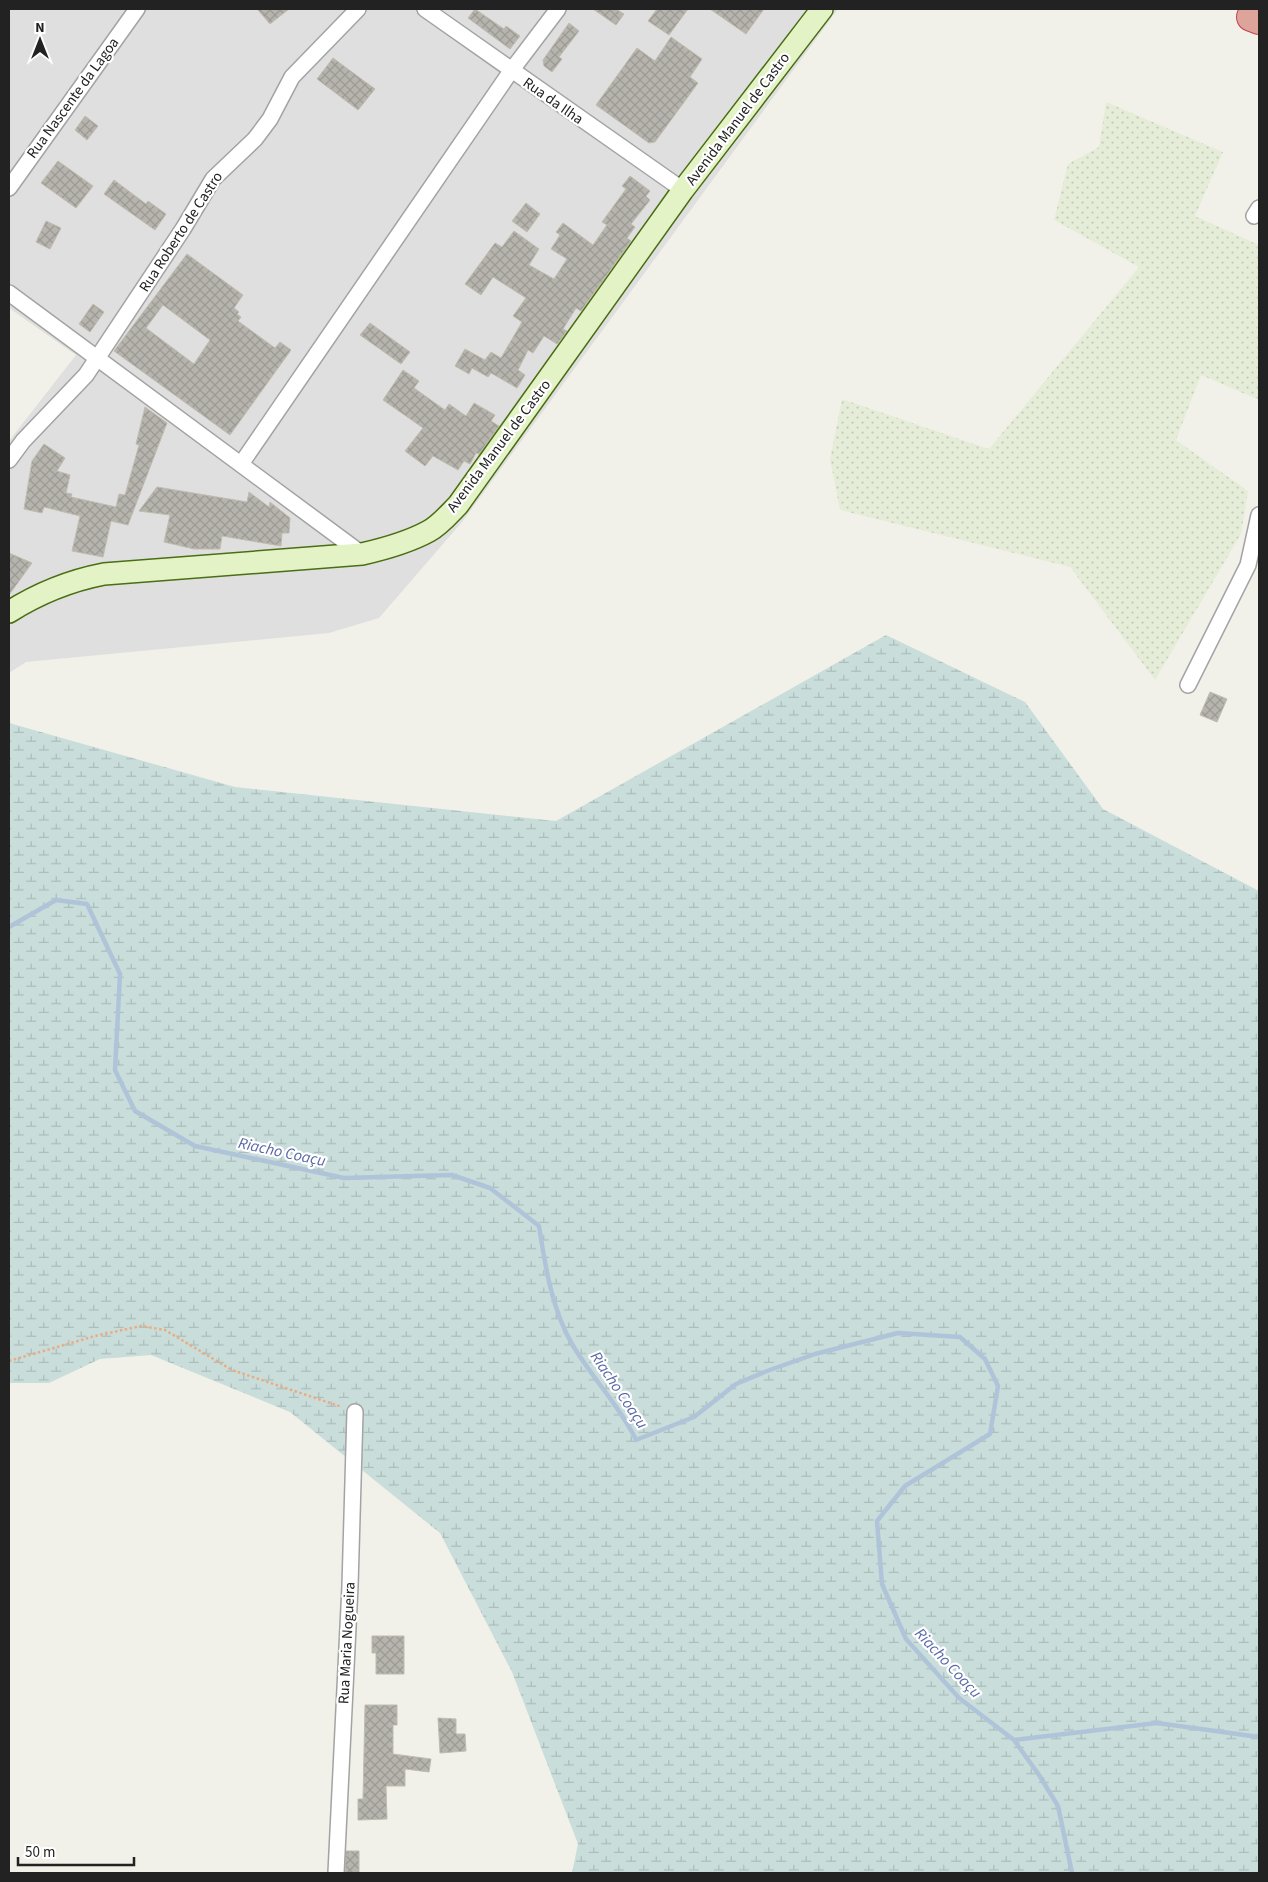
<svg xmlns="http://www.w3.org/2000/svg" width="1268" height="1882" viewBox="0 0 1268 1882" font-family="'Source Sans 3',sans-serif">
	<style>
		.residential { fill: #e0dfdf }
		.farmland { fill: url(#farmland-dots) }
		.wetland { fill: url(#wetland-marsh) }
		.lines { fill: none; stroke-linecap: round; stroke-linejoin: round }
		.stream { stroke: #b0c4d9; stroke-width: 4.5 }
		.building { fill: url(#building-cross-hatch); stroke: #c1bcae; fill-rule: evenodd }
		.street-casing { stroke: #a3a3a3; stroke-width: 18 }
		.secondary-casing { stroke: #4a6e14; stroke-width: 24 }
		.highway-casing { stroke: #c64046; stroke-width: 30 }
		.path { stroke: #e9ac83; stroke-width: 2.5; stroke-dasharray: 2.5 2.5; stroke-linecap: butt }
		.street { stroke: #fff; stroke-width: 15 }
		.secondary { stroke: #e3f3c6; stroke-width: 21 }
		.highway { stroke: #dda49c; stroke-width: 28 }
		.labels { text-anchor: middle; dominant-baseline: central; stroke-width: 4.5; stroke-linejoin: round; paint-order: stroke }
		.street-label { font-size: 15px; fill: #222; stroke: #fff }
		.water-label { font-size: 16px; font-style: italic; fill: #5969a7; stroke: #fff }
	</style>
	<defs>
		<pattern id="farmland-dots" width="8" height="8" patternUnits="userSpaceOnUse" patternTransform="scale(1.25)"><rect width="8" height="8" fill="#e5edd8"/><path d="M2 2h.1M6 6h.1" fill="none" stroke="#c4cbb9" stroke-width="1.8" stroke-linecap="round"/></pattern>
		<pattern id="wetland-marsh" width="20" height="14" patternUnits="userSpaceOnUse" patternTransform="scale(1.25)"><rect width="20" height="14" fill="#c9ddda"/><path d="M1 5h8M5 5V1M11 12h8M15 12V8" fill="none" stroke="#acbdbb"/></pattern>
		<pattern id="building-cross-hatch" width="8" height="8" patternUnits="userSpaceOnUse" patternTransform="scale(1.25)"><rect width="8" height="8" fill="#b6b4ad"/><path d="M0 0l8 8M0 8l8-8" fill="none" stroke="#9c9a95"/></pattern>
	</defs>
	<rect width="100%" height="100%" fill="#f1f1ea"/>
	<!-- residential -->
	<path class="residential" d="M9 9H838L462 522 379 618 329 633 26 662 9 673V441L76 355 9 308Z"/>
	<!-- farmland -->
	<path class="farmland" d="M1106 102 1223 152 1195 216 1259 245V400L1201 375 1176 440 1248 491 1241 534 1155 680 1070 567 840 510 830 459 842 399 989 449 1139 267 1054 220 1068 164 1099 147Z"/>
	<!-- wetland -->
	<path class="wetland" d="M886 635 1025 702 1103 809 1259 891V1873H572L578 1844 512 1672 440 1533 290 1412 151 1355 100 1359 49 1383H9V723L235 787 556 821Z"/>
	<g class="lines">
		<!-- stream -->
		<path class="stream" d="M9 927 56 900 87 904 120 974 115 1070 135 1111 195 1146 344 1178 452 1175 490 1188 539 1226C545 1265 552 1310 572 1344 592 1378 619 1405 636 1440L694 1417 736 1384 767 1371 815 1354 898 1333 960 1337 985 1359 998 1386 990 1434 905 1486 877 1521 882 1584 906 1639 959 1698 1014 1740 1039 1775 1058 1806 1072 1873
			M1014 1740 1157 1723 1259 1737"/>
	</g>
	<!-- building -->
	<path class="building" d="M257 9H289L270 24Z
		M475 9 504 29 506 26 520 36 510 49 468 18Z
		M593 9H616L624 14 616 25Z
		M657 9H688L669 35 648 21Z
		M710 9H764L746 34Z
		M569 23 579 31 559 57 562 59 552 72 544 66 543 60Z
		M671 37 702 59 690 77 698 83 655 142 649 143 596 105 637 48 655 61Z
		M333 58 375 89 358 110 317 79Z
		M85 116 98 126 87 140 75 130Z
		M58 161 93 186 76 208 41 183Z
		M630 176 650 191 646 196 650 200 631 224 635 227 627 238 631 241 581 311 576 308 563 329 567 331 557 344 544 336 533 353 528 350 518 370 525 375 517 388 491 373 488 377 472 368 469 374 455 366 465 349 485 360 491 352 501 358 522 322 513 316 526 298 493 277 481 295 465 284 495 243 502 247 514 231 539 249 529 265 554 279 567 259 551 249 560 235 556 232 563 223 593 245 607 225 602 222 626 189 622 186Z
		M114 180 146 204 148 201 166 214 155 230 104 194Z
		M526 203 540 214 527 232 512 221Z
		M46 221 61 228 50 249 36 242Z
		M187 254 243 295 234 308 239 312 237 314 241 317 238 321 275 348 280 342 291 350 230 435 114 351ZM163 305 210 340 194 364 146 328Z
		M93 304 104 312 90 332 79 324Z
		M370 323 410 352 401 364 360 335Z
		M403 370 419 381 414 388 445 410 449 404 466 416 474 403 495 415 491 421 499 426 479 454 476 453 470 464 464 461 458 470 433 456 425 466 405 451 423 428 383 400Z
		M145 407 167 423 128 525 111 521 103 557 72 551 80 516 44 507 42 513 24 509 32 461 44 444 65 458 57 471 70 475 66 493 72 494 71 497 116 507 119 494 125 495 139 445 136 444Z
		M157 487 247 502 249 492 269 507 270 502 290 518 289 533H282L281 546 222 536 220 549H194L164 542 170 515 139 511Z
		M9 553 32 563 9 595Z
		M1210 692 1227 699 1217 722 1200 715Z
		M372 1636H404V1674H376V1653H372Z
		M365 1705H397V1725H393V1754L431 1759 429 1772 405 1769V1786H386L387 1819 358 1820V1799H363Z
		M438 1718 456 1719V1734H465L466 1751 440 1753Z
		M346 1851H359V1873H345Z"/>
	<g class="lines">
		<!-- street casing -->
		<g class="street-casing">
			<path id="street" d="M425 9 683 190
				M9 188 137 9
				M1254 216 1259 208
				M9 293 362 554
				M9 460 23 441 86 375 183 229 213 179 255 139 270 119 292 77 358 9
				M241 464 511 71 558 9
				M1188 685 1248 565 1259 515
				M336 1873 350 1586 355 1412"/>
		</g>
		<!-- secondary casing -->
		<g class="secondary-casing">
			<path id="secondary" d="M9 612C39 593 68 581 104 574L362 554C384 549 409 542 429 531 440 525 449 514 458 505L683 190 822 9"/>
		</g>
		<!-- highway casing -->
		<g class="highway-casing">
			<path id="highway" d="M1251 17 1259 20"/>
		</g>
		<!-- path -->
		<path class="path" d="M9 1361 95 1336 141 1326 165 1330 232 1370 342 1407"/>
		<!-- street -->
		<use href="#street" class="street"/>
		<!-- secondary -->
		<use href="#secondary" class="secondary"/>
		<!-- highway -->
		<use href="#highway" class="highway"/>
	</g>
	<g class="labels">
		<!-- street labels -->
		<g class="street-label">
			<text transform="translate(73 98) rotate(-54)">Rua Nascente da Lagoa</text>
			<text transform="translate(553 101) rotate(35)">Rua da Ilha</text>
			<text transform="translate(738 119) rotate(-53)">Avenida Manuel de Castro</text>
			<text transform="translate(181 232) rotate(-57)">Rua Roberto de Castro</text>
			<text transform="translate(499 446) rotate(-53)">Avenida Manuel de Castro</text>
			<text transform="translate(347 1643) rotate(-87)">Rua Maria Nogueira</text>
		</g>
		<!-- water labels -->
		<g class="water-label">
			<text transform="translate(282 1152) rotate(12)">Riacho Coaçu</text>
			<text transform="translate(619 1390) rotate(56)">Riacho Coaçu</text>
			<text transform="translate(948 1663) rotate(47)">Riacho Coaçu</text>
		</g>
	</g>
	<!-- border -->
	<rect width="1268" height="1882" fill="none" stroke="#222222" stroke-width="20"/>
	<!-- north arrow -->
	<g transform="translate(40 40)" stroke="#ffffff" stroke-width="4" paint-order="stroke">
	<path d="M0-4L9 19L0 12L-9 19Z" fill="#222222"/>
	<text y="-8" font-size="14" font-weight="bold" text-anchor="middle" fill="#222222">N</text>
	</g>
	<!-- scale -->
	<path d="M18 1857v8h116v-8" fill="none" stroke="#222222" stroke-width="2.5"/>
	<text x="25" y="1857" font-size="15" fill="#222222" stroke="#ffffff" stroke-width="4" paint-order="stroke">50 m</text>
</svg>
